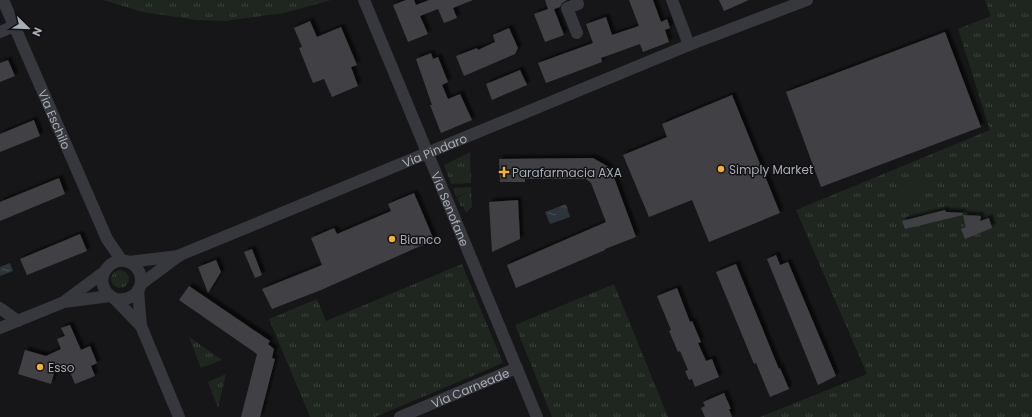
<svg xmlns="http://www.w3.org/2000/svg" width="1032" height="417" viewBox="0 0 1032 417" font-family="Poppins,sans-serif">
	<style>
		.grass { fill: url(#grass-tufts) }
		.garden { fill: #1e261f }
		.water { fill: url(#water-ripples) }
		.building { fill: #404145; filter: url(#shadow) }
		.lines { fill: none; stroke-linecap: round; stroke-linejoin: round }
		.minor { stroke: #37383d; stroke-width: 12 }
		.poi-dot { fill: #f2b134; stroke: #111113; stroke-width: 1.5 }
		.labels { text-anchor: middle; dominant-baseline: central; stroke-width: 3; stroke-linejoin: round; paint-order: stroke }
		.street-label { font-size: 12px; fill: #a8adb8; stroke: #111113 }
		.poi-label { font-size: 12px; fill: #a8adb8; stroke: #111113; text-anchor: start }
	</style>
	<defs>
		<pattern id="grass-tufts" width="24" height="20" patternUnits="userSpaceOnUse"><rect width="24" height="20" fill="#1e261f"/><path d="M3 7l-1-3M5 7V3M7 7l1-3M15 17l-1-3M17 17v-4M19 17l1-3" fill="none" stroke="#3c433d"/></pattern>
		<pattern id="water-ripples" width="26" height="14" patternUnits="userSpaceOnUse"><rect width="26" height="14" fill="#2c353c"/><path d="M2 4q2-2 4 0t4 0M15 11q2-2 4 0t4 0" fill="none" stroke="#485056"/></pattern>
		<filter id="shadow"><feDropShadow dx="3.5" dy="-3.5" stdDeviation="1" flood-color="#0009"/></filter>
	</defs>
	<rect width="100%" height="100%" fill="#161618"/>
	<!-- grass -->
	<path class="grass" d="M103 0H331L284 13 225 21 196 20 143 12Z
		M985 0H1032V417H760L867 374 796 210 990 130 958 29 991 16Z
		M470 152 471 183 451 184 444 165Z
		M471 187 472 207 466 213 463 205 461 207 457 198 468 192 456 197 453 188Z
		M462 264 503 363 375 417H310L269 319 317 299 326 321Z
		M111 279a9 9 0 1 1 18 0a9 9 0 1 1-18 0Z
		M614 284 668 417H552L515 325Z
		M189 337 222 360 201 368Z
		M226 374 218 408 208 382Z"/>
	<!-- garden -->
	<path class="garden" d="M922 180 927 192 902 202 897 190Z"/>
	<!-- water -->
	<path class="water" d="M566 204 570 217 550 224 545 212Z
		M10 263 13 271 0 276V267Z"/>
	<!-- building -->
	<path class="building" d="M406 0H414L416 5 429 0H473L453 8 457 18 444 23 438 9 420 16 428 34 408 42 393 5Z
		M545 0H567L562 3 560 7 554 9 564 35 545 42 534 14 548 9Z
		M629 0H653L661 22 667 19 670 28 665 30 669 42 643 52 640 44 601 58 602 62 546 83 538 63 593 43 586 24 606 17 612 35 639 26Z
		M719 0H749L724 11Z
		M310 21 317 37 341 27 357 65 351 67 358 86 332 97 324 79 313 83 299 48 302 47 294 28Z
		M509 28 518 48 515 54 464 76 456 56 477 48 478 50 495 42 493 35Z
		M945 32 981 127 821 187 786 92Z
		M431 53 433 59 438 57 448 82 442 85 448 99 460 94 472 120 441 133 430 105H432L416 59Z
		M8 60 15 76 0 82V63Z
		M520 70 527 85 492 100 486 84Z
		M732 95 780 213 709 242 692 200 649 217 623 155 667 137 662 124Z
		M34 120 40 136 0 152V134Z
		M593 158 607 166 612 172 636 237 605 249V250L516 288 507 265 606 222 591 183 586 179H525V182H500L499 159Z
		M59 178 65 194 0 221V202Z
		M414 193 434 240 321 290 272 309 262 289 322 265 311 238 334 228 337 234 391 211 388 204Z
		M518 200 520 239 492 252 489 202Z
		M945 210 946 212 963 213V215L905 229 902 221Z
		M963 215 981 216 980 221 989 218 992 228 965 239 961 229 966 227Z
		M80 234 87 251 27 275 20 259Z
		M252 249 262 275 255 278 244 252Z
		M776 255 780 265 788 262 836 376 818 385 767 259Z
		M216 260 221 272 208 293 198 267Z
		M736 264 779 369 780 368 789 389 770 397 756 363 754 364 716 272Z
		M189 286 270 341 268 344 274 349 272 358 275 359 260 417H241L257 354 179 300Z
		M677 288 690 322 692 321 701 342 698 343 706 361 712 359 719 377 695 387 692 379 689 380 685 371 688 370 680 351 678 352 669 331 671 330 657 296Z
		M70 325 81 350 90 346 97 363 91 366 95 376 75 384 67 365 55 370 51 384 18 374 25 350 46 356 61 349 57 339 65 336 61 328Z
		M724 393 731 409H729L732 417H705L701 408 705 406 703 402Z"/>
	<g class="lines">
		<!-- minor -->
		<g class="minor">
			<path id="s1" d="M3 0 107 239 122 261"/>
			<path id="s2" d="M364 0 537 417"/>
			<path d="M576 0 578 4 567 8 577 33"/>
			<path d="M672 0 689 45"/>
			<path d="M0 32 14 26"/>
			<path d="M128 262 179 256"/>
			<path id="s3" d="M141 284 180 255 689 45 807 0"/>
			<path d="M138 290 141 326 179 417"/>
			<path d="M115 299C128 301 141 295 141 280 141 275 139 270 135 266 115 247 85 282 115 299L141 326"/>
			<path d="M65 301 104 272"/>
			<path d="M0 308 18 321"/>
			<path d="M0 328 64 302 110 296"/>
			<path id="s4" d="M400 417 517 368"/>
		</g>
	</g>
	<!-- markers -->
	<g class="poi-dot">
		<circle cx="721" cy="169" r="4"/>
		<path d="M502 166h4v4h4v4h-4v4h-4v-4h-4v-4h4z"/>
		<circle cx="392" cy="239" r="4"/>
		<circle cx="40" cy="367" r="4"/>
	</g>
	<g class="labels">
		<!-- street labels -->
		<g class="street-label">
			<text stroke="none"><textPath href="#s1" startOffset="130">Via Eschilo</textPath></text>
			<text stroke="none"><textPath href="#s3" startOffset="324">Via Pindaro</textPath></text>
			<text stroke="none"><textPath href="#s2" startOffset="226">Via Senofane</textPath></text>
			<text stroke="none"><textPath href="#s4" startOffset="76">Via Carneade</textPath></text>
		</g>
		<!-- poi labels -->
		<g class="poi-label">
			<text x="729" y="169">Simply Market</text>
			<text x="512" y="172">Parafarmacia AXA</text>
			<text x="400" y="239">Bianco</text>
			<text x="48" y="367">Esso</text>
		</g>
	</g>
	<!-- north arrow -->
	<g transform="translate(28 28) rotate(113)" stroke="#111113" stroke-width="3" paint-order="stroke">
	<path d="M0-3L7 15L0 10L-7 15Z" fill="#a8adb8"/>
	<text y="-6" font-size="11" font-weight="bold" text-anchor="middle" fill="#a8adb8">N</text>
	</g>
</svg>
